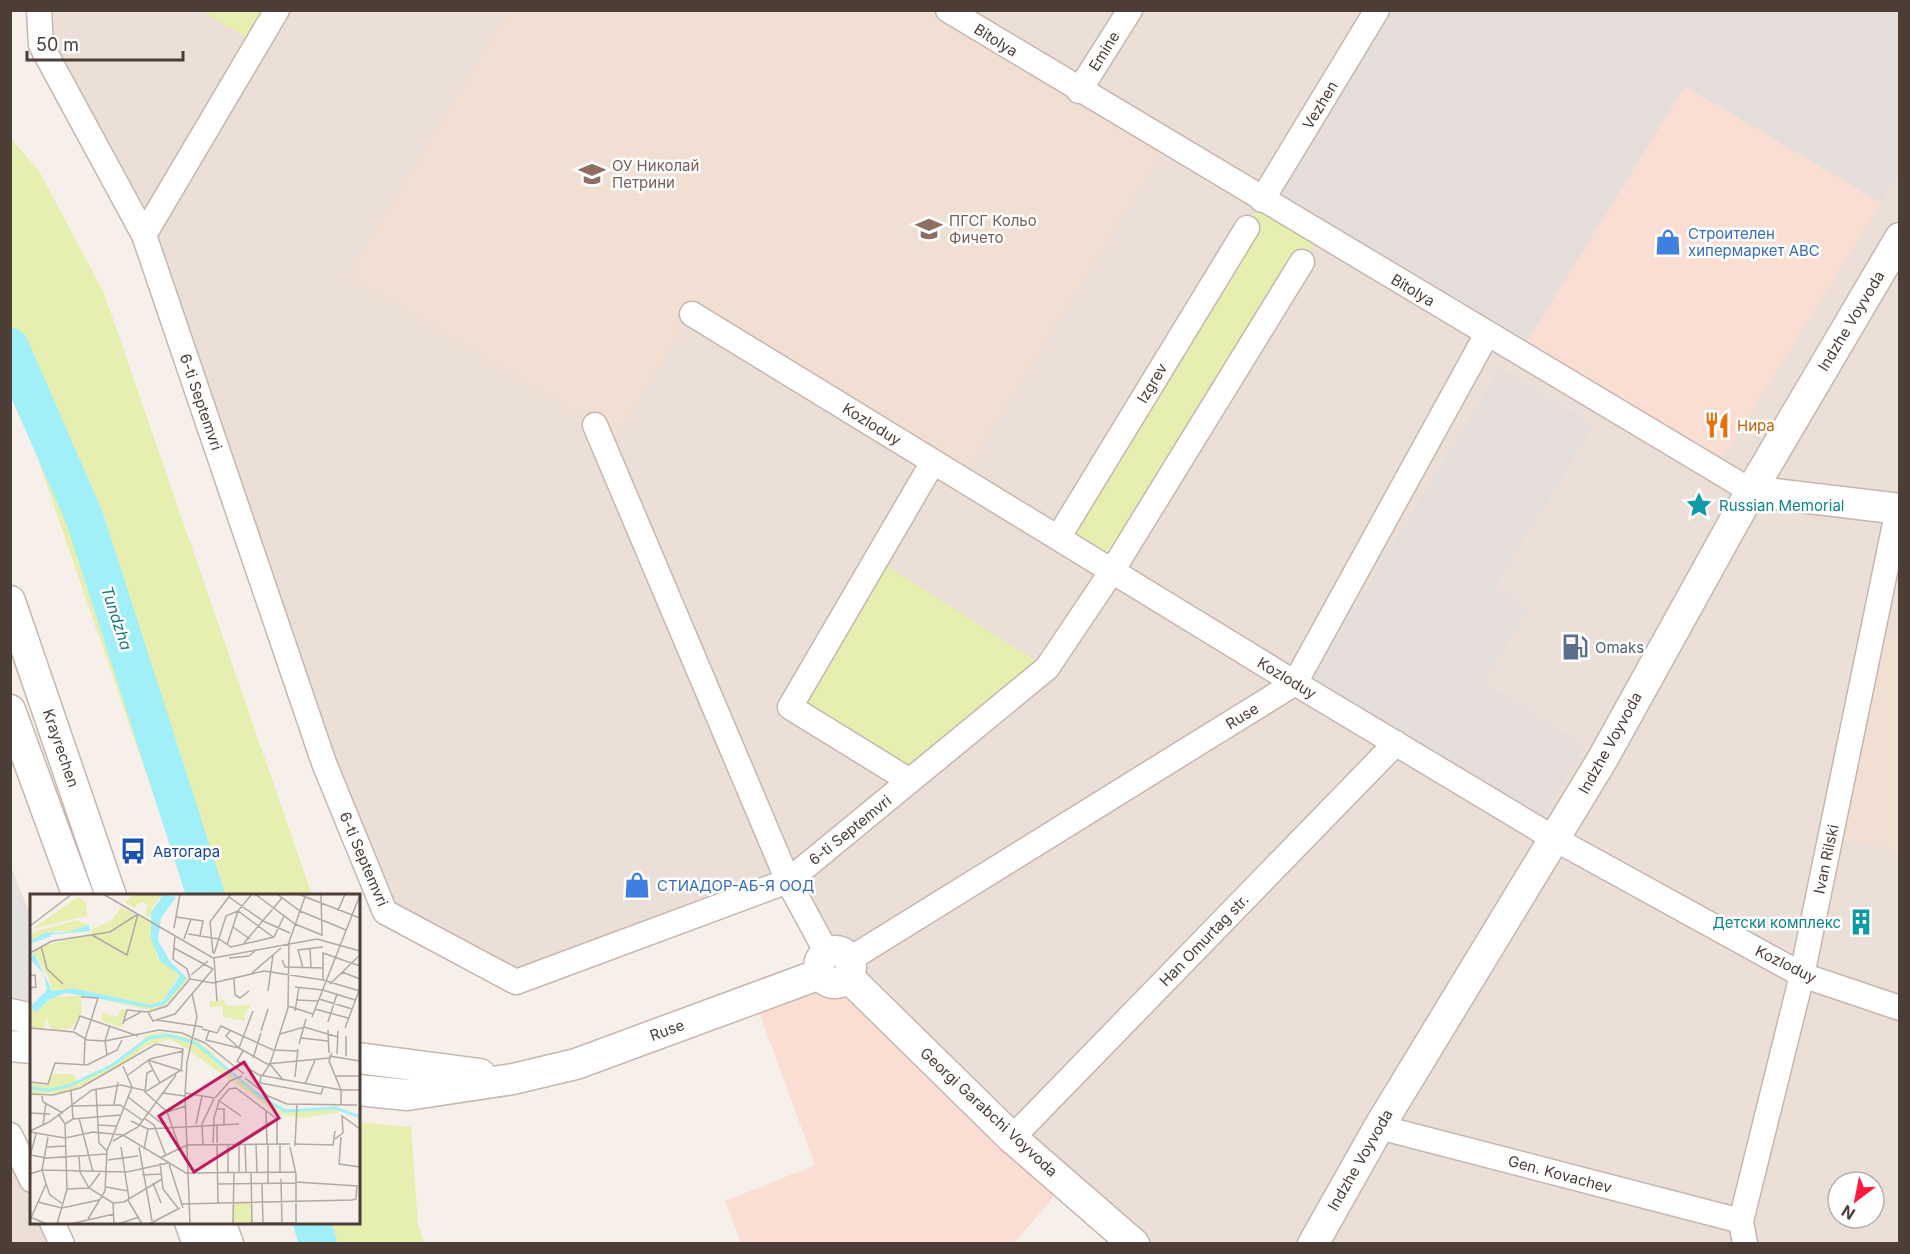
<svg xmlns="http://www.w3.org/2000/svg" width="1910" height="1254" viewBox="0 0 1910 1254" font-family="Inter,sans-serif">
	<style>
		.residential { fill: #ebdfd8; fill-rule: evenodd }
		.commercial { fill: #faded4 }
		.industrial { fill: #e6dedb }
		.education { fill: #f1dfd3 }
		.green { fill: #e6efaf }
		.parking { fill: #e5e1df }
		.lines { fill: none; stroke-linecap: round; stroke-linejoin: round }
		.river { stroke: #a1f0f9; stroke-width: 38 }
		.minor-casing { stroke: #c7b6ae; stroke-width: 27 }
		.tertiary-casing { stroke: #c7b6ae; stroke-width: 33 }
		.minor { stroke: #fff; stroke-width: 24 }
		.tertiary { stroke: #fff; stroke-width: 30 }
		.labels { text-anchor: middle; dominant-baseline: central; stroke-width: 5; stroke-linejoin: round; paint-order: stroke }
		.street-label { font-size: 15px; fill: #4c3d37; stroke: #fff }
		.education-label { font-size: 15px; fill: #785e54; stroke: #fff; text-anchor: start }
		.shop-label { font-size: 15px; fill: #366cbe; stroke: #fff; text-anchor: start }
		.food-label { font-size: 15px; fill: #c56008; stroke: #fff; text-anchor: start }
		.culture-label { font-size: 15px; fill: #0d838f; stroke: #fff; text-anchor: start }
		.service-label { font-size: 15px; fill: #4e5e75; stroke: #fff; text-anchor: start }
		.transit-label { font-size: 15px; fill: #164399; stroke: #fff; text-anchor: start }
		.water-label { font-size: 16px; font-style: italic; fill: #1c7b87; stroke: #fff }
		.inset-river { fill: none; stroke: #a1f0f9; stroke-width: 3 }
		.inset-road { fill: none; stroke: #b3a8a2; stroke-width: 1.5 }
		.view { fill: #c2185b; fill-opacity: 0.15; stroke: #c2185b; stroke-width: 3 }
		.inset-edge { fill: none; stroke: #4c3d37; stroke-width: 3 }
	</style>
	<rect width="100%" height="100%" fill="#f7efea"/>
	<!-- residential -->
	<path class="residential" d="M39 10 1899 11V1243H1133L1012 1138 833 969 788 881 516 982 385 912 144 235 41 45ZM1838 1182H1874V1218H1838Z
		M10 1135 31 1180 32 1222 52 1223 62 1243H11Z"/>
	<!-- commercial -->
	<path class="commercial" d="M1685 86 1881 203 1715 470 1520 353Z
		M833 969 1065 1184 1014 1243H741L725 1201 815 1165 754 998Z"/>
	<!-- industrial -->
	<path class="industrial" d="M1377 11H1899V170L1881 202 1685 86 1520 353 1262 200Z
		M1500 368 1594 425 1495 587 1529 608 1484 683 1585 745 1540 820 1311 680Z"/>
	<!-- education -->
	<path class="education" d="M508 11H948L1168 144 962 479 692 314 617 438 347 275Z
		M1885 637 1899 641V851L1841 838Z"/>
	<!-- green -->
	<path class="green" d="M202 11H277L257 44Z
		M10 138 39 171 104 293 312 895H188L11 381Z
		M1262 200 1320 235 1112 571 1058 538Z
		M876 559 1047 668 910 781 790 707Z
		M10 630 44 746 11 657Z
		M359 1122 411 1127 418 1224 424 1243H305L298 1223 358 1222Z"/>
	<!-- parking -->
	<path class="parking" d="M10 864 31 917V1004L11 1000Z"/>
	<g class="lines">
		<!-- river -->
		<path class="river" d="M10 347 85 519 206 896
			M312 1222 318 1244"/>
		<!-- minor casing -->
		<g class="minor-casing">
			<path id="minor" d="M39 10 41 45 144 235 324 763 385 912 516 982 788 881 1047 668 1112 571 1302 262
				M948 10 1751 491
				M1079 91 1130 10
				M1262 200 1377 10
				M144 235 277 10
				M692 314 1295 683 1555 839 1802 975 1900 1008
				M595 425 788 881 827 953
				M1058 538 1247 228
				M910 781 790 707 933 462
				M850 959 1295 683 1487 334
				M1379 1127 1741 1221
				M10 1135 32 1180
				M1012 1138 1396 743
				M52 1222 62 1244
				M1745 1244 1741 1221 1802 975 1898 509"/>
		</g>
		<!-- tertiary casing -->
		<g class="tertiary-casing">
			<path id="tertiary" d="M1751 491 1900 509
				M10 601 111 896
				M10 710 78 896
				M819 967a16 16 0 1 1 32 0a16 16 0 1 1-32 0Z
				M848 977 1012 1138 1134 1244
				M10 1014 32 1019
				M10 1046 32 1048
				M358 1058 480 1074
				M358 1090 407 1095 513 1079 576 1064 820 974
				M190 1222 198 1244
				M220 1222 228 1244
				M1313 1244 1379 1127 1602 760 1751 491 1900 238"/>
		</g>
		<!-- minor -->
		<use href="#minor" class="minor"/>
		<!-- tertiary -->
		<use href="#tertiary" class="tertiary"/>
	</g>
	<!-- icons -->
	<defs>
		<g id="school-bare" transform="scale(2.07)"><path d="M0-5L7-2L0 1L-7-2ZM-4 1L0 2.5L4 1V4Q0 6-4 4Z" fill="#8d6e63" stroke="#fff" stroke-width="2.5" paint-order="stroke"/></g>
		<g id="shop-bare" transform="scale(2.07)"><path d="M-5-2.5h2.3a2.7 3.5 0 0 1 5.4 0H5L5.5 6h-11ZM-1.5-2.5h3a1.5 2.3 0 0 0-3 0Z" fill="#3f7fe0" stroke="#fff" stroke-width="2.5" paint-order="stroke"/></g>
		<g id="restaurant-bare" transform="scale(2.07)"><path d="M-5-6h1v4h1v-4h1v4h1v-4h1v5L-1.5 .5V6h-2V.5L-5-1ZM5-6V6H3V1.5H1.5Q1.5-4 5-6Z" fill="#e8710a" stroke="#fff" stroke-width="2.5" paint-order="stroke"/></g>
		<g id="sight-bare" transform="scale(2.07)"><path d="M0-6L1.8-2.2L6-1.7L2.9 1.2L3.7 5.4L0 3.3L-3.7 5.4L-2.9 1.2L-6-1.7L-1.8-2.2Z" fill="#0f9aa8" stroke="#fff" stroke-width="2.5" paint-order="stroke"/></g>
		<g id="fuel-bare" transform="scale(2.07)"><path d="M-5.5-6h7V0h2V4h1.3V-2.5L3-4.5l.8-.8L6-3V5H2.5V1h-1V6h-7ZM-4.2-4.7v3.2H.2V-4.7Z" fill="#5c6f8a" stroke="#fff" stroke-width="2.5" paint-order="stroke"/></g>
		<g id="bus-bare" transform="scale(2.07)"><path d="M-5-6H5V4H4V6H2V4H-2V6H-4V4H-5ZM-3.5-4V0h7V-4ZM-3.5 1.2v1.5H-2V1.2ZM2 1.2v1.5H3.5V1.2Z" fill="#1a4fb4" stroke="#fff" stroke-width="2.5" paint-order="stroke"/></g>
		<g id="building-bare" transform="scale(2.07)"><path d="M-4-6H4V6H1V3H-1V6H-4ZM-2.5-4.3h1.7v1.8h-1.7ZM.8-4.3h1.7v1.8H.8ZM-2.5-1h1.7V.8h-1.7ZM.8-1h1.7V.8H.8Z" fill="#0f9aa8" stroke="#fff" stroke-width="2.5" paint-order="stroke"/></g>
	</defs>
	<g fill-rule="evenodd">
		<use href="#school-bare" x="592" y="174"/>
		<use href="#school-bare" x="929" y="229"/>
		<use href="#shop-bare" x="1668" y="242"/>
		<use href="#restaurant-bare" x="1717" y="425"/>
		<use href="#sight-bare" x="1699" y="505"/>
		<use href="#fuel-bare" x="1575" y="647"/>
		<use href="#bus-bare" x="133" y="851"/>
		<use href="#shop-bare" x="637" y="885"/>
		<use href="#building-bare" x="1861" y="922"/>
	</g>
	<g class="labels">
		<!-- street labels -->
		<g class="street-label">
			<text transform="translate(996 40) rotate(32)">Bitolya</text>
			<text transform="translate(1104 51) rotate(-58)">Emine</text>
			<text transform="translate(1320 105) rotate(-59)">Vezhen</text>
			<text transform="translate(1413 290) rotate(31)">Bitolya</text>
			<text transform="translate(1851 321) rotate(-59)">Indzhe Voyvoda</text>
			<text transform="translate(1152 383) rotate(-59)">Izgrev</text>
			<text transform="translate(201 402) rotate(71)">6-ti Septemvri</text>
			<text transform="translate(872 424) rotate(32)">Kozloduy</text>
			<text transform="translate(1287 678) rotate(31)">Kozloduy</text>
			<text transform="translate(1242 716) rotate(-32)">Ruse</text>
			<text transform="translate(1610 743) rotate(-61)">Indzhe Voyvoda</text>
			<text transform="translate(61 748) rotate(71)">Krayrechen</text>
			<text transform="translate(850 830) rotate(-39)">6-ti Septemvri</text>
			<text transform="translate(364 859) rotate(67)">6-ti Septemvri</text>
			<text transform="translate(1826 859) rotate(-78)">Ivan Rilski</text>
			<text transform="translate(1204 940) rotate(-46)">Han Omurtag str.</text>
			<text transform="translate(1786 964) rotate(26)">Kozloduy</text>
			<text transform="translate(667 1030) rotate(-20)">Ruse</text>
			<text transform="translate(989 1112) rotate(43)">Georgi Garabchi Voyvoda</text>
			<text transform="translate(1360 1160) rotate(-60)">Indzhe Voyvoda</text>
			<text transform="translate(1560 1174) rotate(15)">Gen. Kovachev</text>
		</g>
		<!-- education labels -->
		<g class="education-label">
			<text x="612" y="165">ОУ Николай<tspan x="612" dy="17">Петрини</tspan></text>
			<text x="949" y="220">ПГСГ Кольо<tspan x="949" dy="17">Фичето</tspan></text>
		</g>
		<!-- shop labels -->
		<g class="shop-label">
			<text x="1688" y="233">Строителен<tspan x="1688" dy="17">хипермаркет ABC</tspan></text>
			<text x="657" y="885">СТИАДОР-АБ-Я ООД</text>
		</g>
		<!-- food labels -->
		<g class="food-label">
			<text x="1737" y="425">Нира</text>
		</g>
		<!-- culture labels -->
		<g class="culture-label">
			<text x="1719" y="505">Russian Memorial</text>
			<text x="1841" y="922" text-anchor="end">Детски комплекс</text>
		</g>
		<!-- service labels -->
		<g class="service-label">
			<text x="1595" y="647">Omaks</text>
		</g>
		<!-- transit labels -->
		<g class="transit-label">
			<text x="153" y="851">Автогара</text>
		</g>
		<!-- water labels -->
		<g class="water-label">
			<text transform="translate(117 618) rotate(72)">Tundzha</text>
		</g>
	</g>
	<!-- overview -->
	<g transform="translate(30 894)">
		<rect width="330" height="330" fill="#f7efea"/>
		<path d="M103 0H133L122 13 120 24 115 21 118 10 110 8 104 14 95 8ZM48 3 56 8 57 22 2 35ZM91 13 120 28 128 66 150 79 133 107 121 111 41 94 22 97 19 84 3 57 11 52 81 36 62 40 61 36 82 26ZM47 26 59 31 39 38 26 37 0 47 3 38ZM157 84 159 85 137 111 122 117 68 104H51L52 118 41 135 22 136 16 124 14 134H2L0 113 6 118 24 103 63 101 126 114ZM194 106 196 112 221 111 215 119V127L193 123V112L180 113V107ZM91 115 97 116 92 133 71 127 73 119 88 123ZM132 138 161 144 158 156 140 145 117 152 113 142ZM163 144 185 160 184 163 206 182 199 185 160 157ZM114 146 116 152 92 171 51 193 48 187 83 169ZM24 180H43L50 193 33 199 0 200V189L15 191ZM210 185 249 214 247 219 204 188ZM309 212 308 219 271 224 248 220 250 214 267 216ZM222 308V329L203 330V309Z" fill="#e6efaf"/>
		<path d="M134 0 146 3 131 24 128 46 139 66 157 84 134 111 120 114 36 99 20 105 6 118 0 113 17 96 14 80 0 65 4 59 22 97 42 94 121 111 133 107 150 81 130 67 121 45V18ZM59 31 60 37 16 41 0 50 13 39 38 38Z" fill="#a1f0f9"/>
		<path class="inset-river" d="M0 48 20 41M0 194 19 196 38 192 81 172 119 144 138 141 166 149 231 203 255 217 305 214 330 223"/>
		<path class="inset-road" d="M73 0 183 64 287 45 330 57M225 0 265 30 292 41 291 0M247 0 270 17 316 36M268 0 330 24M199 3 233 27 260 39M308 17 315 0M146 23 173 27 170 42M0 32 42 0M203 33 220 45M144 34 150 0M158 40 189 45 201 53 244 43 254 22M62 41 97 61 108 20M145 42 143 65 157 75 160 85M154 45 161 25M259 48 276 0M214 49 252 4M197 51 208 17 243 43M11 52 17 75 33 90M144 54 183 75M280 54 281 74M293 58V86M0 59 22 47 80 38 108 20M183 59 180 28 201 0M293 59 330 72M184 60 196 22 208 17 222 0M184 64 187 107M199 64 219 62 225 57M252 66 255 73 293 74M273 74 268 56 293 53M312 78 330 85M222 79 251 54M161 81 178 67M0 82 5 81 6 93 0 94M160 85 183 89 234 77 293 86 330 97M204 85 205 101 210 104 219 97M300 90 330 61M265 93 293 96 325 106M238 97 243 61M51 103 68 104 55 145 54 170M289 105 322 115M266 106 288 107M258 112 283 120M285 115 318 124M265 117 269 93M118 118 137 112 160 85M282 123 330 1M127 126 173 133M94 127 111 118M298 128 307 100M93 130 97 116 118 118 123 127 145 120 183 75M0 134 44 138 57 146 75 147 129 136 152 139 175 149 214 180M315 134 330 94M172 135 187 139 191 132 243 156 267 157M44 136 50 122 108 142M298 136 299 159M179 137 176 146 209 154 237 170 299 164M200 137 196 142 209 154 223 117M231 137 238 115M250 140 274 133 308 143M271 144 298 147M269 150 276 125M213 157 207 167 229 181 311 196H330M302 159 299 167 311 196V210M307 160 308 137M77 161 75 147 80 131M299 162 330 167M316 162V142M223 164 231 139M118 166 153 177M118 166 130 189M240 170 253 186M123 176 117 179 115 198 137 218 150 255M98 181 120 165 153 157M231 182 230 189 291 200 293 194M232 182 240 170 258 114 259 48M306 182H330M265 183 268 155M215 184 238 202 257 210 327 211M0 188 18 190 25 169 57 171 87 156 92 146M275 190 285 166M66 195 69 249 77 257M41 197 43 225M133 199 155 202M156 199 184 204M0 200 23 201 50 194 126 150 153 155 151 177M12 202 13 208 33 219M98 203 135 232M185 204 200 187 212 182M188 206 211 222M84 210 88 188M42 212 90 211 112 226M187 215H194V230M137 218 156 212M236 218 237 250M0 219 20 220M49 224 63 278M114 224 124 231 136 262M101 227 118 235 209 230M35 230 43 225 90 221M166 230 172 202M187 230V249M13 231 16 209M68 231 86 232M0 237 19 228 62 196 91 191 117 197 151 176M0 238 35 244 63 238 93 241 156 279 265 278M311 243 309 270 330 273M305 245 313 239 312 222 330 235M83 247 108 233 146 181M183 249 184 224 189 207 199 195 206 194 247 225V250M198 250V279M209 250V279M215 250 216 278M226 250 227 278M264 250 303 251 305 237M173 251 172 230 184 205M187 251 188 309M265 252 267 210M17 253 36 252M91 253 99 305M109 253 122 327M260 253 266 280V330M114 255 118 235M0 261 17 264 77 260M0 262 6 240M49 262 50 278 59 294 83 309 94 308 132 285M130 264 157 251 260 250M78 266 108 262M130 269 133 295 148 314M139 270 153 314M221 278 222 329H266M250 278V250M0 280 12 276 97 278 138 269M112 281 131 280M251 285 252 329M266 288 328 292M123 289 131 309M16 290 20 301 33 310M188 290 266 289M232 290 233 329M238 290V250M76 293 98 297M37 295 59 294 70 279M98 306 112 330M8 308 32 314 69 306M83 309 84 330M151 310 322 306 326 305 327 292M0 323 17 330M1 324 16 290 12 276 18 243M58 325 75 297 77 257 102 193 93 172M27 330 37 295 35 230 29 221M40 330 84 320M88 330 109 323M119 330 150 314M160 330 155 202 157 168 167 123 162 99M203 330 204 279"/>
		<path class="view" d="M214 168 249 224 164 278 129 222Z"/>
		<rect width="330" height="330" class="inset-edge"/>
	</g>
	<!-- border -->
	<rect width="1910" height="1254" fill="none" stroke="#4c3d37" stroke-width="24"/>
	<!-- north arrow -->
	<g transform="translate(1856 1200) rotate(212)"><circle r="28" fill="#ffffff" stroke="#b7b1af" stroke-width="1.5"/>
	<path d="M0-4.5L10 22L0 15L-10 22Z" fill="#ff193f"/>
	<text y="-9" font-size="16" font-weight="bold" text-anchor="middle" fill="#4c3d37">N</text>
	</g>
	<!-- scale -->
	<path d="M27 51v9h156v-9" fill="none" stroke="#4c3d37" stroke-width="3"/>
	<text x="36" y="51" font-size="18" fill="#4c3d37" stroke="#ffffff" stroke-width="4.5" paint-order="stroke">50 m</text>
</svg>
